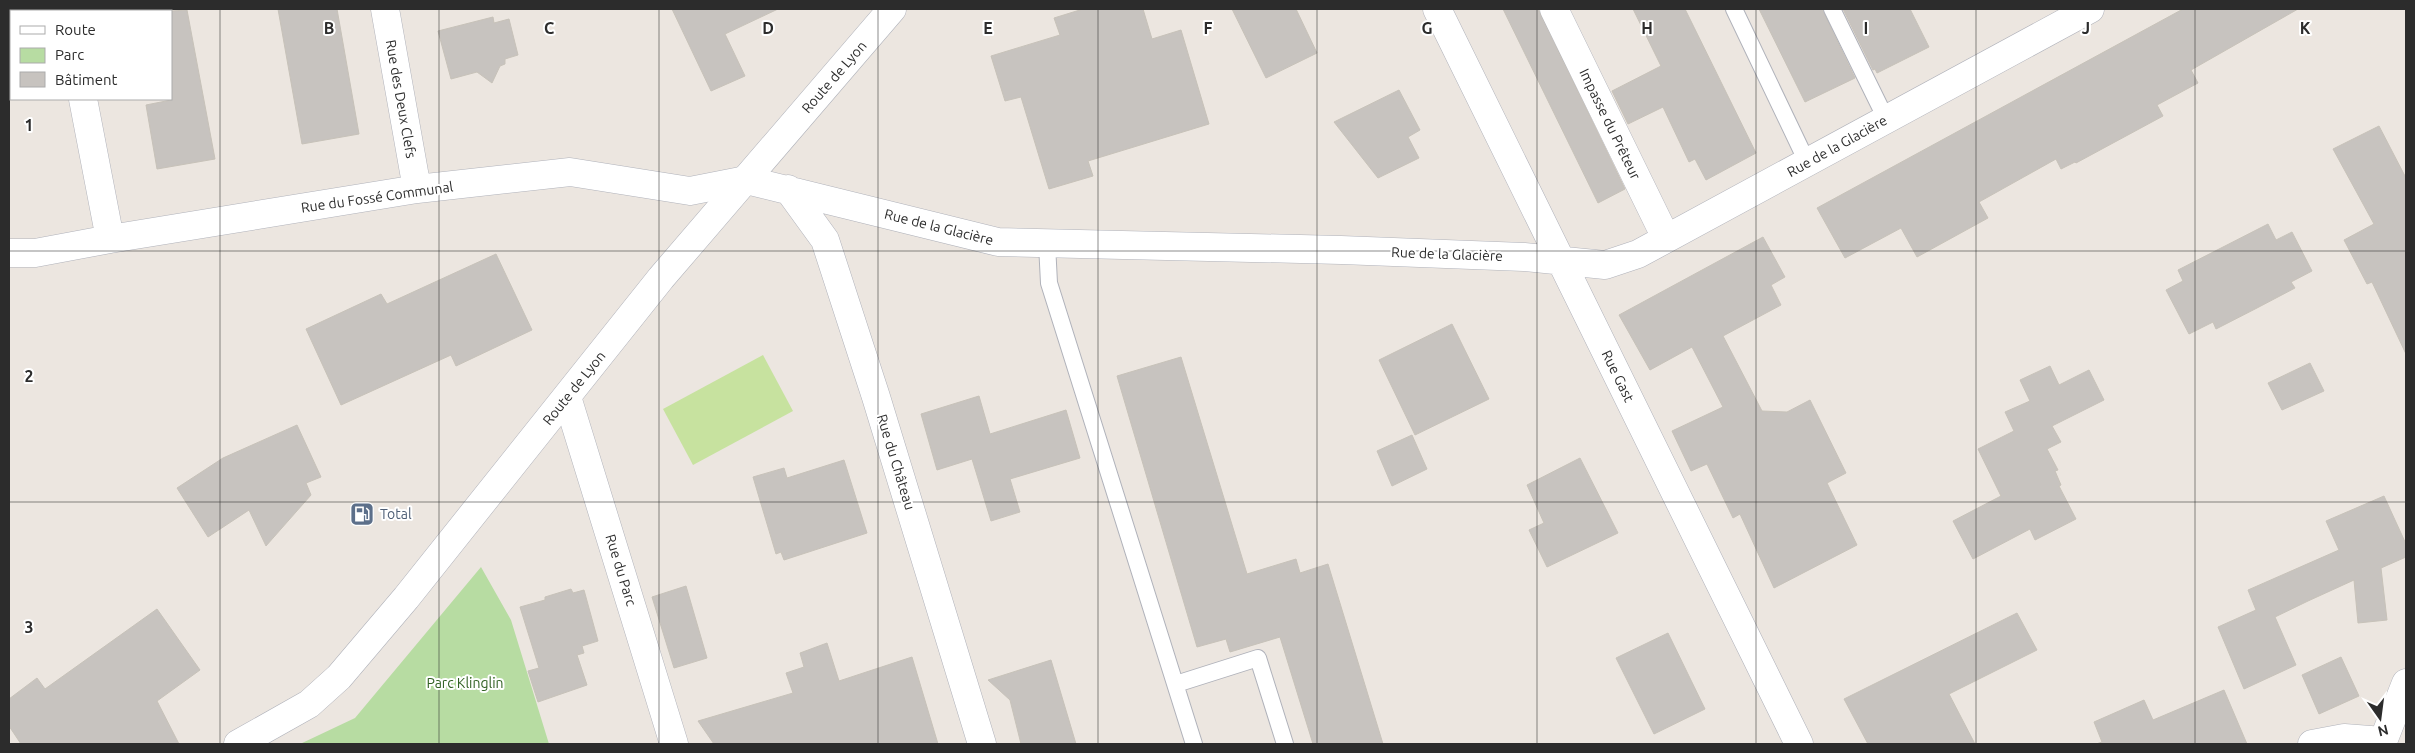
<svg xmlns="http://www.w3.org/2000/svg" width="2415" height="753" viewBox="0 0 2415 753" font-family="Ubuntu,sans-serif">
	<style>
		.green { fill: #b7dca2 }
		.pitch { fill: #c7e29f }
		.building { fill: #c7c3bf; stroke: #c7c2b9 }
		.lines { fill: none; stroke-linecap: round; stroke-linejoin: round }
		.service-casing { stroke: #b0b2ba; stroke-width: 18 }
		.minor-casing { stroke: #b0b2ba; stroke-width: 29 }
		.secondary-casing { stroke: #b0b2ba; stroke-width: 29 }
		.service { stroke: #fff; stroke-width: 16 }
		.minor { stroke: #fff; stroke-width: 28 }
		.secondary { stroke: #fff; stroke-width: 28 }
		.grid { fill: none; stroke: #2c2c2c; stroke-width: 1; stroke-opacity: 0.55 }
		.labels { text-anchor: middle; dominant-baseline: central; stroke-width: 4; stroke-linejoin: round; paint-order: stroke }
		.street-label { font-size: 14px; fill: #2c2c2c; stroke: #fff }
		.service-label { font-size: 14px; fill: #4e5e75; stroke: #fff; text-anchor: start }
		.park-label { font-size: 14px; fill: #316123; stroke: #fff }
		.grid-label { font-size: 16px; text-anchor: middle; font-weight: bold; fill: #2c2c2c; stroke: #fff; stroke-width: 4; stroke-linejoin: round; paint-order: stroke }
	</style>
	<rect width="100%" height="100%" fill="#ece6e0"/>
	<!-- green -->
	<path class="green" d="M481 567 511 620 549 744H300L355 718Z"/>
	<!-- pitch -->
	<path class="pitch" d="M763 355 793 411 693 465 663 409Z"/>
	<!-- building -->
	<path class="building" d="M278 9H337L359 134 302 144Z
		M672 9H778L725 34 745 76 711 91Z
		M1083 9H1143L1152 39 1181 30 1209 124 1088 161 1093 176 1049 189 1021 97 1005 101 991 56 1060 35 1054 18Z
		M1232 9H1296L1317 53 1266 78Z
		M1503 9H1538L1625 189 1598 203Z
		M1633 9H1685L1756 153 1706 180 1695 159 1689 162 1663 107 1628 124 1612 91 1661 66Z
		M1759 9H1822L1855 78 1805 102Z
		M1843 9H1910L1929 47 1877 73 1875 69 1873 70Z
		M2183 9H2298L2191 70 2198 83 2157 105 2163 116 2076 163 2075 162 2061 169 2056 159 1979 202 1988 218 1917 257 1901 228 1845 258 1817 208Z
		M187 10 215 159 157 169 146 105 171 100V11Z
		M493 17 494 23 509 19 518 55 505 59V64L500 66 492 83 477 72 451 79 438 31Z
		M1399 90 1420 130 1408 137 1419 158 1378 178 1334 122Z
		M2379 126 2406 178V354L2372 282 2367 284 2344 240 2374 224 2333 149Z
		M2268 224 2276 240 2292 232 2312 271 2291 282 2295 288 2257 308 2216 329 2213 322 2189 334 2166 290 2183 281 2178 270Z
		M1763 237 1785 277 1771 285 1781 305 1723 336 1762 411 1787 412 1810 400 1846 473 1827 483 1857 545 1774 588 1740 514 1733 518 1707 464 1691 471 1672 431 1723 407 1692 347 1650 370 1619 315Z
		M496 254 532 330 456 366 451 355 341 405 306 329 381 294 387 304Z
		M1452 324 1489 399 1415 435 1379 360Z
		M1181 357 1247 574 1296 559 1300 573 1328 564 1383 744H1313L1280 637 1230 652 1226 639 1197 647 1117 376Z
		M2310 363 2324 391 2282 410 2268 383Z
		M2050 366 2059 385 2089 370 2104 400 2052 426 2061 442 2047 449 2058 470 2055 471 2061 485 2059 486 2076 519 2035 540 2030 529 1973 559 1953 521 2001 496 1978 449 2014 431 2005 412 2030 401 2020 380Z
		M979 396 990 434 1066 410 1080 458 1010 479 1020 512 991 521 972 459 937 470 921 414Z
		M297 425 321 477 306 483 311 495 266 546 249 510 208 537 177 488 223 458Z
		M1412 435 1427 469 1392 486 1377 451Z
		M1580 458 1618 533 1547 567 1529 530 1544 523 1527 485Z
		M844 460 867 533 784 560 781 552 776 554 753 477 784 468 787 478Z
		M2384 496 2406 544V557L2381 568 2387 620 2358 623 2354 580 2308 601 2275 617 2296 665 2244 689 2218 627 2256 610 2248 590 2339 550 2326 521Z
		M686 586 707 658 674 668 652 597Z
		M571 589 573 593 584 590 598 641 582 646 584 653 577 655 587 685 538 702 528 671 539 668 520 607 545 600V597Z
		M157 609 200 670 157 701 179 744H21L9 726V699L37 678 45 689Z
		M2017 613 2037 650 1949 694 1975 744H1868L1844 699Z
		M1668 633 1705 709 1654 734 1616 658Z
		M827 643 839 681 912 657 938 744H714L698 721 793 693 786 673 804 667 800 653Z
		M2341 657 2359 696 2319 714 2302 675Z
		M1051 660 1076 744H1021L1010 700 988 680Z
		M2224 690 2247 744H2096L2102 742 2094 722 2144 700 2153 720Z"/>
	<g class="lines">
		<!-- service casing -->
		<g class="service-casing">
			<path id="service" d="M1734 9 1807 162
				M1832 9 1886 119
				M1047 244 1049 283 1194 744
				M1176 684 1258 658 1285 744"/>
		</g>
		<!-- minor casing -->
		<g class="minor-casing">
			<path id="minor" d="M66 9 67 11
				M385 9 417 189
				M1437 9 1799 744
				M1554 9 1666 238
				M83 99 110 239
				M788 189 825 240 876 397 982 744
				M9 253H35L110 239 417 189 570 172 690 191 746 180 998 242 1341 250 1524 257 1605 265 1638 254 2090 9
				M567 397 674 744
				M2312 744 2344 738 2383 741
				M2382 744 2406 683"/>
		</g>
		<!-- secondary casing -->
		<g class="secondary-casing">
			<path id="secondary" d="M238 744 309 704 339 677 406 598 661 278 892 9"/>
		</g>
		<!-- service -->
		<use href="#service" class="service"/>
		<!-- minor -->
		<use href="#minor" class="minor"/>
		<!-- secondary -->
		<use href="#secondary" class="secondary"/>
	</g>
	<!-- grid -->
	<path class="grid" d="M220 9V744M439 9V744M659 9V744M878 9V744M1098 9V744M1317 9V744M1537 9V744M1756 9V744M1976 9V744M2195 9V744M9 251H2406M9 502H2406"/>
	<!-- icons -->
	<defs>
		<g id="fuel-square" transform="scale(1.25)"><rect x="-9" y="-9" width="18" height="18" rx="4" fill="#5c6f8a" stroke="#fff"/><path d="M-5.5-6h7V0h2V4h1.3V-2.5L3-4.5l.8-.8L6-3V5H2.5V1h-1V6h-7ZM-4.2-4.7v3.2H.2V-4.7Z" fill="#fff"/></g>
	</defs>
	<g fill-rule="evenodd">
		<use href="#fuel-square" x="362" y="514"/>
	</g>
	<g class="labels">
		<!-- street labels -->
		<g class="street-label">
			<text transform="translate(834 77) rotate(-49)">Route de Lyon</text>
			<text transform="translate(401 99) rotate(80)">Rue des Deux Clefs</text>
			<text transform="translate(1610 124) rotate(64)">Impasse du Prêteur</text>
			<text transform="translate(1837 146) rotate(-29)">Rue de la Glacière</text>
			<text transform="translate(377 197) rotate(-8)">Rue du Fossé Communal</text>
			<text transform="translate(939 227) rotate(14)">Rue de la Glacière</text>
			<text transform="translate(1447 254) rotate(2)">Rue de la Glacière</text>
			<text transform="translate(1618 376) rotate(64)">Rue Gast</text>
			<text transform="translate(574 388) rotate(-51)">Route de Lyon</text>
			<text transform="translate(896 462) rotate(73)">Rue du Château</text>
			<text transform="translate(621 570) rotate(73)">Rue du Parc</text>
		</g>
		<!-- service labels -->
		<g class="service-label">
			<text x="380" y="514">Total</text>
		</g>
		<!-- park labels -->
		<g class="park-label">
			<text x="465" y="683">Parc Klinglin</text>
		</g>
	</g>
	<g class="grid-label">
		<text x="329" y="34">B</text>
		<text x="549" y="34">C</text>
		<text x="768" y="34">D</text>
		<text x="988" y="34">E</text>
		<text x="1208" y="34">F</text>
		<text x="1427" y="34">G</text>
		<text x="1647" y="34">H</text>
		<text x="1866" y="34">I</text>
		<text x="2086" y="34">J</text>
		<text x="2305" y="34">K</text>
		<text x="29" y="131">1</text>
		<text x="29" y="382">2</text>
		<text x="29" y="633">3</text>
	</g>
	<!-- border -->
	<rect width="2415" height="753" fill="none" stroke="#2c2c2c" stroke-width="20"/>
	<!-- legend -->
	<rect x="10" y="10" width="162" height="90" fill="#ffffff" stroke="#ababab"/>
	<rect x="20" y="26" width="25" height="8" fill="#ffffff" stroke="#ababab"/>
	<text x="55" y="35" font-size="15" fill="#2c2c2c">Route</text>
	<rect x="20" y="48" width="25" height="15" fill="#b7dca2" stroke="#ababab"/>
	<text x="55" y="60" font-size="15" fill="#2c2c2c">Parc</text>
	<rect x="20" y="72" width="25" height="15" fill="#c7c3bf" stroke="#ababab"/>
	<text x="55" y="85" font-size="15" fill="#2c2c2c">Bâtiment</text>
	<!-- north arrow -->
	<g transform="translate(2380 718) rotate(166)" stroke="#ffffff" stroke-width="4" paint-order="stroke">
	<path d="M0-4L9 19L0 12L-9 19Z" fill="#2c2c2c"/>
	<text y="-8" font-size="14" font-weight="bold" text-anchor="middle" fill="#2c2c2c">N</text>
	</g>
</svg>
